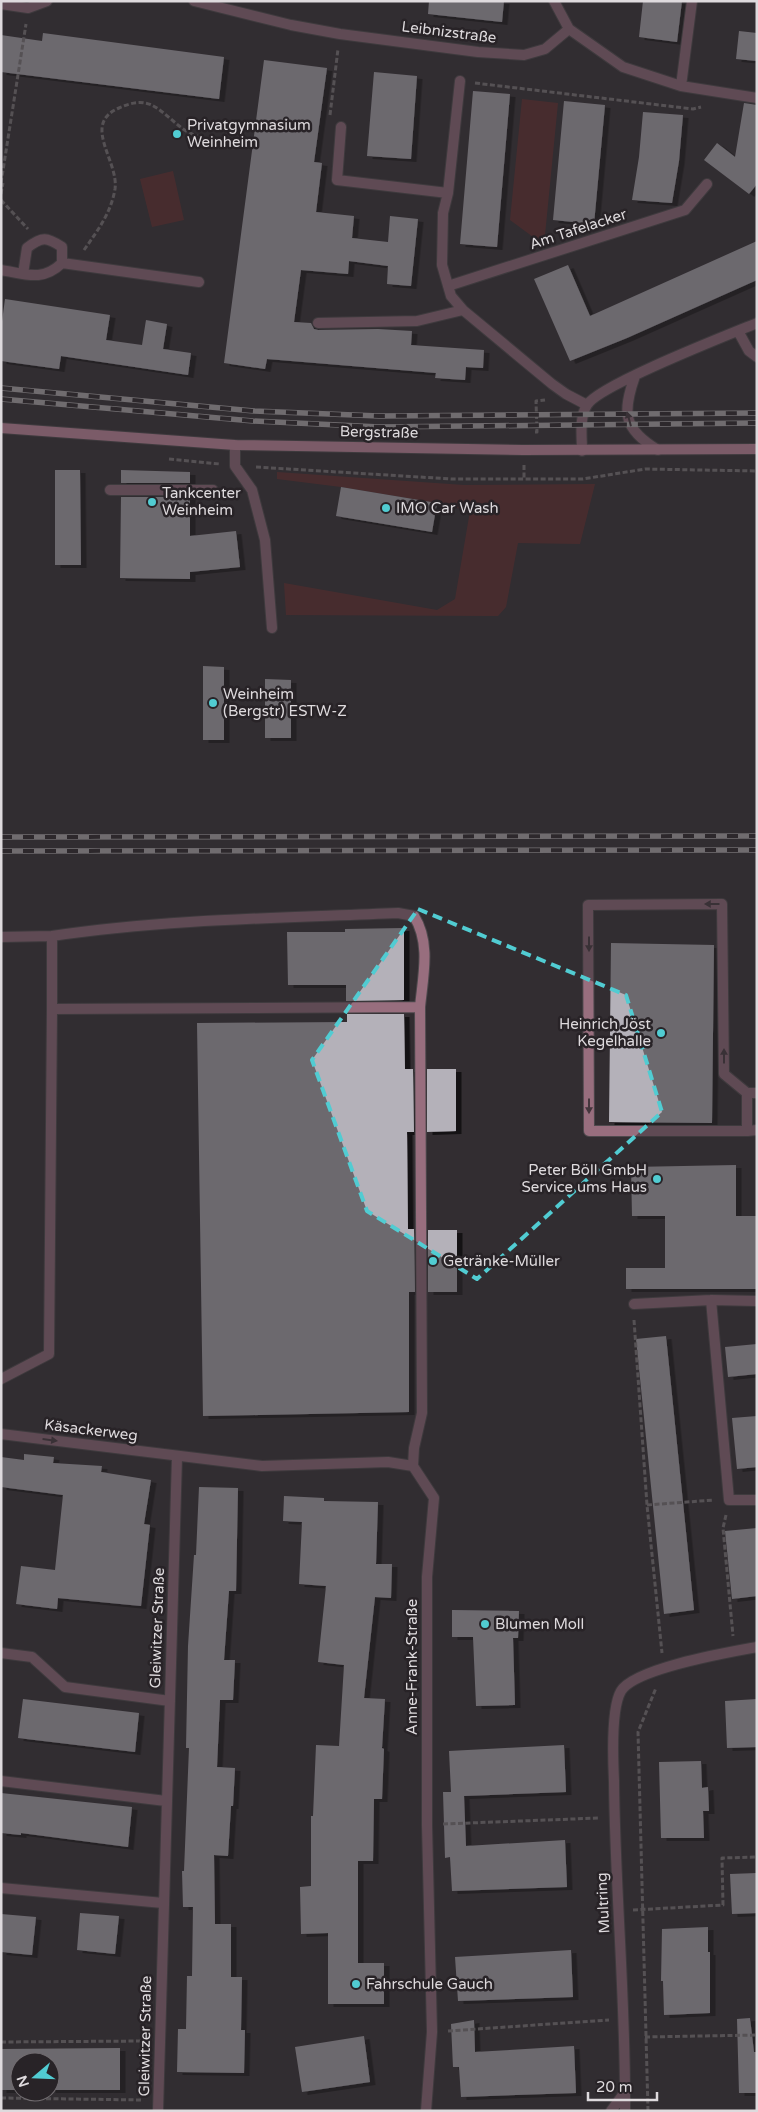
<svg xmlns="http://www.w3.org/2000/svg" width="758" height="2112" viewBox="0 0 758 2112" font-family="'Varela Round',sans-serif">
	<style>
		.green { fill: #632c2c }
		.building { fill: #b4b1b9; filter: url(#shadow) }
		.lines { fill: none; stroke-linecap: round; stroke-linejoin: round }
		.service-casing { stroke: #4e494d; stroke-width: 12 }
		.minor-casing { stroke: #4e494d; stroke-width: 12 }
		.secondary-casing { stroke: #4e494d; stroke-width: 12 }
		.path { stroke: #807c7f; stroke-width: 3; stroke-dasharray: 5 2.5; stroke-linecap: butt }
		.service { stroke: #986e7e; stroke-width: 10 }
		.minor { stroke: #986e7e; stroke-width: 10 }
		.secondary { stroke: #d492aa; stroke-width: 10 }
		.rail-casing { stroke: #bcb8bb; stroke-width: 5.5 }
		.rail { stroke: #282327; stroke-width: 4; stroke-dasharray: 11; stroke-linecap: butt }
		.oneway { fill: #44363d }
		.marked { fill: none; stroke: #51ccd2; stroke-width: 4; stroke-dasharray: 10 6; stroke-linejoin: round }
		.poi-dot { fill: #51ccd2; stroke: #282327; stroke-width: 2 }
		.labels { text-anchor: middle; dominant-baseline: central; stroke-width: 5; stroke-linejoin: round; paint-order: stroke }
		.street-label { font-size: 15px; fill: #dedadd; stroke: #282327 }
		.poi-label { font-size: 15px; fill: #dedadd; stroke: #282327; text-anchor: start }
	</style>
	<defs>
		<filter id="shadow"><feDropShadow dx="5.5" dy="3" stdDeviation="0" flood-color="#0009"/></filter>
	</defs>
	<rect width="100%" height="100%" fill="#322d31"/>
	<!-- green -->
	<path class="green" d="M522 99 558 103 544 245 510 220Z
		M173 171 184 220 152 227 140 179Z
		M277 472 464 485 595 484 580 544 518 543 506 607 498 616 286 615 284 583 437 610 455 599 470 511 437 503 341 487 277 479Z"/>
	<!-- building -->
	<path class="building" d="M429 1H504L502 22 428 14Z
		M643 1H682L677 42 639 37Z
		M739 31 757 33V61L736 59Z
		M43 33 224 57 219 99 1 72V35L42 41Z
		M264 60 327 68 314 162 322 163 316 212 354 216 352 238 388 242 390 216 418 219 411 286 387 284 388 266 349 261 348 274 301 270 294 322 311 323 314 329 318 330 378 329 412 331 411 345 484 350 483 368 466 367 465 380 435 378 436 373 267 359 265 369 224 363Z
		M374 72 417 76 411 159 367 156Z
		M473 91 510 94 497 247 460 244Z
		M564 101 605 105 594 224 553 220Z
		M744 103 757 105V184L749 194 704 160 717 143 735 157Z
		M643 112 683 115 679 161 672 203 632 200 639 157Z
		M757 241V280L627 338 570 361 534 279 568 265 590 316Z
		M5 299 110 315 106 340 142 345 146 320 167 324 163 349 191 353 188 375 61 356 59 369 1 361V329Z
		M55 470H80L81 565H55Z
		M121 470 190 472V483H121Z
		M341 487 437 503 432 532 336 516Z
		M121 497H190V536L236 531 240 567 190 572V579L120 578Z
		M203 666 224 667V740H203Z
		M265 679 291 680V738H265Z
		M404 928V1000L346 1001V985H288L287 932H345V929Z
		M611 943 714 945 712 1123 609 1122Z
		M347 1014H404L405 1069H413L414 1132H407L408 1229H414L415 1292H409V1412L203 1416 197 1023 347 1022Z
		M427 1069H456V1131L427 1132Z
		M736 1165V1216H757V1289H626V1268H665V1216H632L631 1167Z
		M428 1230H457V1292H428Z
		M666 1336 694 1610 664 1614 636 1339Z
		M757 1344V1374L728 1377 725 1347Z
		M757 1416V1467L737 1469 732 1418Z
		M24 1454 54 1457 53 1463 102 1466 101 1472 151 1480 144 1524 150 1525 141 1606 58 1598 57 1609 16 1604 21 1566 55 1570 63 1495 1 1487V1457L24 1460Z
		M199 1487 238 1488 236 1591H229L224 1660H235L233 1700H220L217 1767 235 1768 233 1806H231L228 1856 214 1855 215 1924H231V1977H242L241 2030H245L244 2073 177 2072 178 2029H186L187 1976H192L193 1907H183L182 1871H184L189 1748H186L188 1646 194 1555H196Z
		M284 1496 324 1498V1501L378 1502 376 1564H392L391 1598 375 1597 364 1698 385 1699 382 1748 384 1749 382 1799H374L373 1861H358V1963H384V2004H328V1933L301 1934 300 1887 311 1886V1816H313L316 1745 339 1746 344 1665 318 1662 326 1586 299 1584 302 1522 283 1521Z
		M757 1528V1596L732 1599 725 1531Z
		M452 1610 519 1611 518 1638H513L515 1705 476 1706 473 1637H452Z
		M23 1699 139 1713 135 1752 18 1738Z
		M757 1699V1747L727 1748 725 1701Z
		M564 1745 566 1792 464 1796 466 1846 565 1840 567 1887 452 1891 450 1857 445 1858 443 1792H451L449 1751Z
		M701 1761 702 1788 708 1787 709 1811H703L704 1838H661L659 1762Z
		M1 1793 132 1807 128 1847 21 1833V1835L1 1833Z
		M757 1873V1913L732 1914 730 1874Z
		M80 1913 119 1916 115 1954 77 1950Z
		M1 1914 36 1917 32 1955 1 1952Z
		M708 1927V1952H710V2013L664 2015 663 1981H661L662 1929Z
		M571 1950 573 1997 458 2001 455 1957Z
		M750 2018 754 2052H757V2093H739L737 2019Z
		M474 2020 475 2052 574 2046 576 2093 461 2097 459 2067H453L451 2024Z
		M364 2036 370 2082 302 2092 295 2047Z
		M120 2048V2090H50V2062H20V2090H1V2049Z"/>
	<g class="lines">
		<!-- service casing -->
		<g class="service-casing">
			<path id="service" d="M235 445V466L252 490 265 540 272 628
				M110 490H213
				M52 936C166 919 283 918 398 913L414 916C431 943 423 976 420 1007
				M1 937 52 936V1009
				M747 1131H589L588 905 722 904 724 1074 747 1093
				M711 1300 729 1500H757
				M634 1304 711 1300 757 1301
				M1 1379 49 1354 52 1009 420 1007 422 1413 414 1448 413 1466"/>
		</g>
		<!-- minor casing -->
		<g class="minor-casing">
			<path id="minor" d="M194 1 291 25 340 34 478 52 524 55 545 49 569 29
				M554 1 569 29 623 67 681 86 757 98
				M1 4 28 8 47 1
				M460 81 448 193 443 213 442 265 451 296 463 310 552 384 566 394 587 405
				M681 86 692 1
				M341 127 337 180 448 193
				M62 263 199 282
				M1 270C26 274 42 282 62 263V247C47 237 42 236 27 248L23 274
				M448 286 685 210 707 184
				M318 323 417 321 463 310
				M738 331 749 351 757 357
				M635 376C622 413 623 429 658 450
				M582 451C582 436 579 418 587 405 599 385 728 335 757 323
				M757 1093H747V1131L757 1130
				M1 1434 262 1466 388 1462 413 1466 434 1498 427 1577V1825L432 2032 426 2111
				M1 1653 32 1657 65 1687 170 1701
				M1 1781 166 1801
				M1 1888 163 1903
				M158 2111 177 1457
				M611 2111 625 2092
				M625 2111C626 2001 615 1891 614 1781 613 1760 611 1708 621 1691 635 1668 730 1652 757 1647"/>
		</g>
		<!-- secondary casing -->
		<g class="secondary-casing">
			<path id="secondary" d="M1 428 235 445 523 450 757 449"/>
		</g>
		<!-- path -->
		<path class="path" d="M475 83 693 109 701 107
			M330 115 338 49
			M1 183 26 24
			M1 194 3 183
			M1 200 28 229
			M84 250C98 230 111 213 115 189 119 161 81 124 119 108 126 105 136 101 145 103 160 105 177 128 192 134 205 140 220 142 233 143
			M535 432H537L536 401 545 400
			M169 459 220 464
			M524 465V479
			M256 467 452 479H583L645 469 757 471
			M634 1320 647 1505 662 1653
			M647 1505 714 1500
			M726 1515 723 1528 733 1636
			M443 1824 599 1818
			M633 1910 723 1905 722 1858 757 1857
			M448 2031 609 2020
			M645 2037 757 2035
			M1 2042 144 2041
			M1 2098 143 2100
			M648 2111 638 1732 656 1688"/>
		<!-- service -->
		<use href="#service" class="service"/>
		<!-- minor -->
		<use href="#minor" class="minor"/>
		<!-- secondary -->
		<use href="#secondary" class="secondary"/>
		<!-- rail casing -->
		<g class="rail-casing">
			<path id="rail" d="M1 388 254 411 379 416 757 413
				M1 399 253 421 380 427 757 423
				M1 837 757 836
				M1 851 757 850"/>
		</g>
		<!-- rail -->
		<use href="#rail" class="rail"/>
	</g>
	<!-- one-way arrows -->
	<defs><path id="oneway-solid" d="M-6-.8H1V-3.2L6.5 0L1 3.2V.8H-6Z" transform="scale(1.25)"/></defs>
	<g class="oneway">
		<use href="#oneway-solid" transform="translate(629 419) rotate(-105)"/>
		<use href="#oneway-solid" transform="translate(712 904) rotate(180)"/>
		<use href="#oneway-solid" transform="translate(589 944) rotate(90)"/>
		<use href="#oneway-solid" transform="translate(724 1056) rotate(-90)"/>
		<use href="#oneway-solid" transform="translate(589 1106) rotate(90)"/>
		<use href="#oneway-solid" transform="translate(50 1440) rotate(7)"/>
	</g>
	<!-- marked area -->
	<path d="M0 0H758V2112H0ZM418 909 626 995 662 1112 477 1279 367 1211 312 1060Z" fill="#322d31" fill-opacity=".55" fill-rule="evenodd"/>
	<path class="marked" d="M418 909 626 995 662 1112 477 1279 367 1211 312 1060Z"/>
	<!-- markers -->
	<g class="poi-dot">
		<circle cx="177" cy="134" r="5"/>
		<circle cx="152" cy="502" r="5"/>
		<circle cx="386" cy="508" r="5"/>
		<circle cx="213" cy="703" r="5"/>
		<circle cx="661" cy="1033" r="5"/>
		<circle cx="657" cy="1179" r="5"/>
		<circle cx="433" cy="1261" r="5"/>
		<circle cx="485" cy="1624" r="5"/>
		<circle cx="356" cy="1984" r="5"/>
	</g>
	<g class="labels">
		<!-- street labels -->
		<g class="street-label">
			<text transform="translate(449 32) rotate(7)">Leibnizstraße</text>
			<text transform="translate(578 229) rotate(-18)">Am Tafelacker</text>
			<text transform="translate(379 432) rotate(1)">Bergstraße</text>
			<text transform="translate(91 1430) rotate(7)">Käsackerweg</text>
			<text transform="translate(157 1628) rotate(-88)">Gleiwitzer Straße</text>
			<text transform="translate(412 1667) rotate(-90)">Anne-Frank-Straße</text>
			<text transform="translate(603 1903) rotate(-93)">Multring</text>
			<text transform="translate(145 2036) rotate(-89)">Gleiwitzer Straße</text>
		</g>
		<!-- poi labels -->
		<g class="poi-label">
			<text x="187" y="125">Privatgymnasium<tspan x="187" dy="17">Weinheim</tspan></text>
			<text x="162" y="493">Tankcenter<tspan x="162" dy="17">Weinheim</tspan></text>
			<text x="396" y="508">IMO Car Wash</text>
			<text x="223" y="694">Weinheim<tspan x="223" dy="17">(Bergstr) ESTW-Z</tspan></text>
			<text x="651" y="1024" text-anchor="end">Heinrich Jöst<tspan x="651" dy="17">Kegelhalle</tspan></text>
			<text x="647" y="1170" text-anchor="end">Peter Böll GmbH<tspan x="647" dy="17">Service ums Haus</tspan></text>
			<text x="443" y="1261">Getränke-Müller</text>
			<text x="495" y="1624">Blumen Moll</text>
			<text x="366" y="1984">Fahrschule Gauch</text>
		</g>
	</g>
	<!-- border -->
	<rect width="758" height="2112" fill="none" stroke="#dedadd" stroke-width="5"/>
	<!-- north arrow -->
	<g transform="translate(35 2077) rotate(251)"><circle r="24" fill="#282327" stroke="#716c70"/>
	<path d="M0-4L9 19L0 12L-9 19Z" fill="#51ccd2"/>
	<text y="-8" font-size="14" font-weight="bold" text-anchor="middle" fill="#dedadd">N</text>
	</g>
	<!-- scale -->
	<path d="M588 2092v8h69v-8" fill="none" stroke="#dedadd" stroke-width="2.5"/>
	<text x="596" y="2092" font-size="15" fill="#dedadd" stroke="#282327" stroke-width="4" paint-order="stroke">20 m</text>
</svg>
